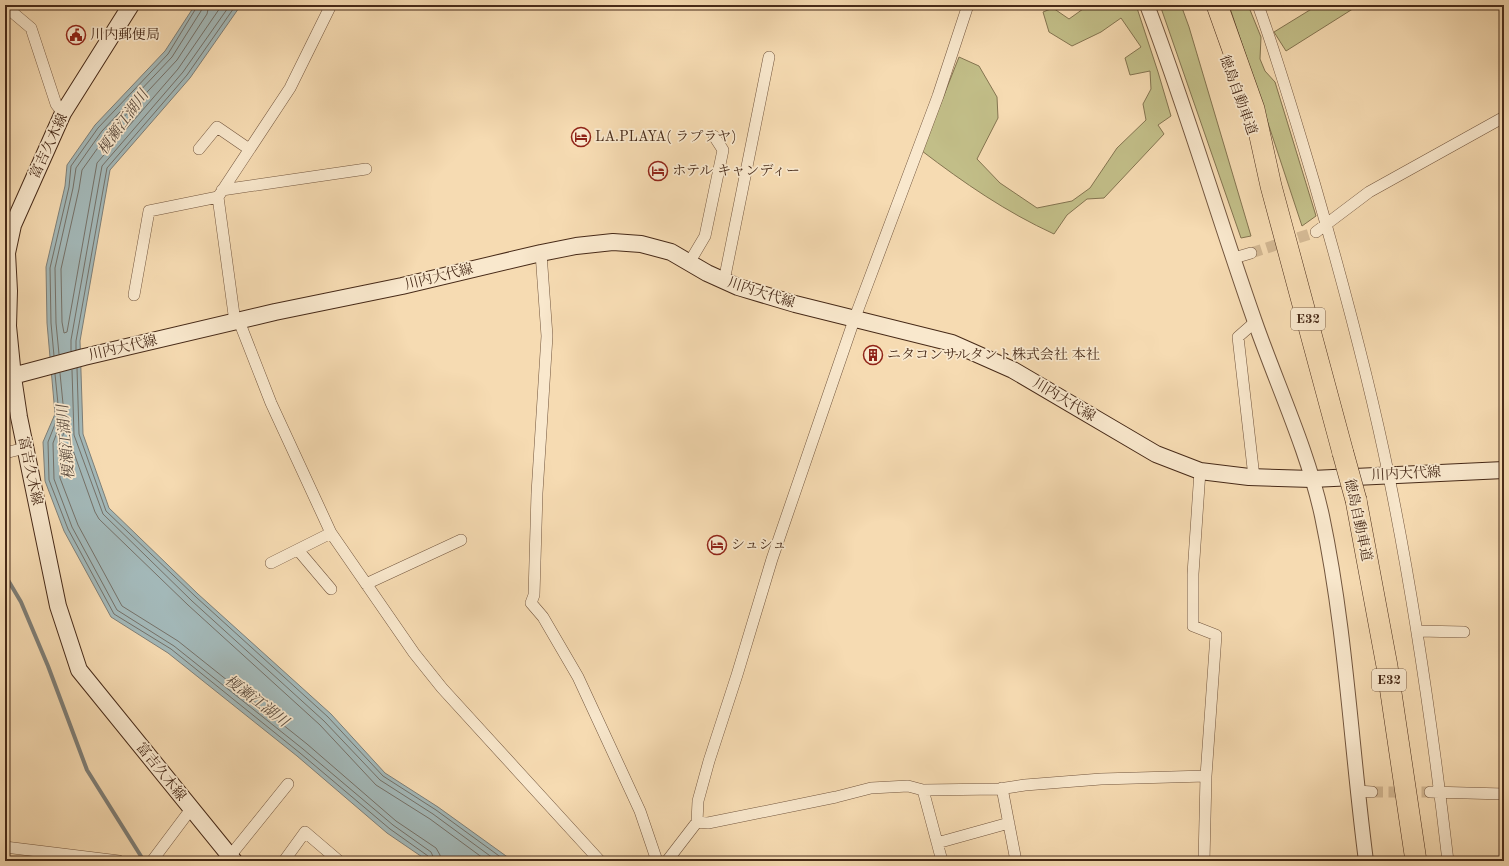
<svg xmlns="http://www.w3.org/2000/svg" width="1509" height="866" viewBox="0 0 1509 866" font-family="'Old Standard TT','Noto Serif JP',serif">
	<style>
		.green { fill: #c2be88; stroke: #847450 }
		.water { fill: #a3b8b8; stroke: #7e7f78 }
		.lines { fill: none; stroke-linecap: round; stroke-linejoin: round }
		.shore { stroke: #757168; stroke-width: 1 }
		.stream { stroke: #7e7f78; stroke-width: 4 }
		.minor-tunnel { stroke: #d3b893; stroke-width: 11; stroke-dasharray: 11 5.5; stroke-linecap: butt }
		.minor-casing { stroke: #73563e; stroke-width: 12 }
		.tertiary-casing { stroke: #73563e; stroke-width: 16 }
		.secondary-casing { stroke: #472a18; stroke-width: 18 }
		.motorway-casing { stroke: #472a18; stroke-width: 22 }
		.minor { stroke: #f9e8cd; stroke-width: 11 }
		.tertiary { stroke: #f9e8cd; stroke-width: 14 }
		.secondary { stroke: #f9e8cd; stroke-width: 16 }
		.motorway { stroke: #f6dbb2; stroke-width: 21 }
		.motorway-bridge-casing { stroke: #472a18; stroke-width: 22; stroke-linecap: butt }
		.motorway-bridge { stroke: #f6dbb2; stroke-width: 21 }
		.labels { text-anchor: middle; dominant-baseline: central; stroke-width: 3.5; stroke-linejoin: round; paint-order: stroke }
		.shield { fill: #f9e8cd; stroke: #7c634e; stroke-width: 1 }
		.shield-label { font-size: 13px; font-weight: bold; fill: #472a18 }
		.poi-label { font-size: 14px; fill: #472a18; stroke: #f9e8cd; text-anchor: start }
		.street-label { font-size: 14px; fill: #472a18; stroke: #f9e8cd }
		.water-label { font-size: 15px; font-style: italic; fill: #5e4e40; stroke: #f9e8cd }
	</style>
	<rect width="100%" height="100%" fill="#f6dbb2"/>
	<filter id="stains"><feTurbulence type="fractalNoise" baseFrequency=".005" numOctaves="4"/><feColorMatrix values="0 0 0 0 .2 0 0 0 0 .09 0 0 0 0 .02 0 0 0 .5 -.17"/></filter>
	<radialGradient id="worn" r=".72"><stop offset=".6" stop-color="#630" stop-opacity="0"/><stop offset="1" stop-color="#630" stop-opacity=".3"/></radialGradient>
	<!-- green -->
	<path class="green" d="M1084 5H1136L1158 72 1171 116 1158 125 1164 134 1104 198 1087 199 1067 215 1054 234C1006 212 964 183 922 151L959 57 979 66 997 97 998 118 977 159 1000 183 1037 208 1072 201 1090 188 1117 148 1146 120 1143 104 1151 89 1150 71 1130 75 1125 58 1141 47 1121 18 1101 32 1072 46 1049 32 1043 12 1053 8 1069 19 1083 9Z
		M1160 5H1181L1189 27 1251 236 1241 238Z
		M1229 5H1248L1261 37 1260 59 1265 71 1275 82 1316 216 1302 226Z
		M1318 5H1359L1286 51 1274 32Z"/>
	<!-- water -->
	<path class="water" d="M195 5H241L190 78 110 170 80 341 83 434 109 508 198 594 331 714 385 773 438 807 513 861H428L387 833 297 756 168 653 111 617 64 531 45 481 43 442 55 414 47 323 46 267 65 186 67 165 95 125 165 51Z"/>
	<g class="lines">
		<!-- shore -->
		<path class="shore" d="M209 5 207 14 177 60 107 135 82 170 79 189 61 269 62 322 64 333 67 332 97 163 178 69 222 5
			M76 350V341L107 168 187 75 236 5
			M71 351V340L102 166 183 72 230 5
			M59 354 56 323 55 268 73 188 76 168 102 131 172 57 201 11 203 5
			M54 356 51 323 50 268 69 187 71 166 98 128 168 54 198 5
			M77 368 79 434 106 511 196 597 328 717 383 776 436 810 506 861
			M72 370 74 435 103 514 192 601 324 721 380 780 433 814 497 861
			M60 373 64 414 53 443 54 479 72 527 117 610 174 646 303 749 393 825 431 852 435 861
			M55 374 59 414 48 442 49 480 68 529 114 614 171 649 300 753 390 829 428 856 430 861
			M441 861 440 855 436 848 396 821 307 744 178 641 122 606 78 525 60 478 59 445 65 430 68 431 69 439 95 512 99 519 188 605 320 725 376 785 430 819 487 861"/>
		<!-- stream -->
		<path class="stream" d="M5 575 21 602 48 666 87 770 144 861"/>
		<!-- minor-tunnel -->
		<path class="minor-tunnel" d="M1251 253 1316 232
			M1372 792H1430"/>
		<!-- minor casing -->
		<g class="minor-casing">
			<path id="minor" d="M1258 5C1279 63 1296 122 1314 182 1342 279 1369 378 1389 477 1415 604 1433 732 1448 861
				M5 6 31 28 56 104 63 113
				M199 149 217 127 249 149
				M222 190 366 169
				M1316 232 1369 192 1504 117
				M541 253 547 336 537 493 534 595 531 603 543 617 578 677 640 811 657 861
				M1234 258 1251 253
				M689 263 705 236 723 150 714 136
				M724 281 769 57
				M134 295 149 211 218 197
				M239 321 271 403 331 533 414 653 442 688 600 861
				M235 322 218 197 290 88 331 5
				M5 453 25 448
				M1200 471 1193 574V626L1216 635 1206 776 1204 861
				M1254 477 1238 337 1255 322
				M298 550 331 589
				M271 563 331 533
				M366 584 461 540
				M1418 631 1464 632
				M1002 788 1016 861
				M923 790 942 861
				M1357 791 1372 792
				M1430 792 1504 794
				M697 822 708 823 836 797 871 788 908 786 923 790 999 789 1025 785 1101 779 1206 776
				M937 843 1009 823
				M5 847 119 861
				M230 856 288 784
				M152 861 191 809
				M284 861 305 832 339 861
				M667 861 697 822 698 801 709 761 737 675 772 559 854 320 938 96 968 5"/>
		</g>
		<!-- tertiary casing -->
		<g class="tertiary-casing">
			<path id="tertiary" d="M1147 5C1187 110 1218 217 1255 322 1277 385 1308 451 1322 516 1346 630 1351 746 1366 861"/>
		</g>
		<!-- secondary casing -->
		<g class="secondary-casing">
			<path id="secondary" d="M131 5 63 113 13 225 7 253 9 291 8 326 13 377 19 417 58 606 79 670 234 861
				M5 378 84 357 275 312 402 286 541 253 576 246 613 242 641 244 671 252 707 273 738 287 795 304 952 343 1013 370 1156 454 1200 471 1249 477 1312 479 1504 470"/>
		</g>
		<!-- motorway casing -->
		<g class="motorway-casing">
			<path id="motorway" d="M1217 5 1254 109 1271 186 1343 453
				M1356 500 1387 666 1416 861"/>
		</g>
		<!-- minor -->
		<use href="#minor" class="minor"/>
		<!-- tertiary -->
		<use href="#tertiary" class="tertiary"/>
		<!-- secondary -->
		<use href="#secondary" class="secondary"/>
		<!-- motorway -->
		<use href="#motorway" class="motorway"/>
		<!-- motorway-bridge casing -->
		<g class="motorway-bridge-casing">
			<path id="motorway-bridge" d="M1343 453 1356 500"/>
		</g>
		<!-- motorway-bridge -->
		<use href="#motorway-bridge" class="motorway-bridge"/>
	</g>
	<!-- icons -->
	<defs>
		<g id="civic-ring" transform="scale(1)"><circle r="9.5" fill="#f9e8cd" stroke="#8f2418" stroke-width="1.5"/><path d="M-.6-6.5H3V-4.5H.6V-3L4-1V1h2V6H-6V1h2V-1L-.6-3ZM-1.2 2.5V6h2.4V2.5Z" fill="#8f2418"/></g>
		<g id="hotel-ring" transform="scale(1)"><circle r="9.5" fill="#f9e8cd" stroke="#8f2418" stroke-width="1.5"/><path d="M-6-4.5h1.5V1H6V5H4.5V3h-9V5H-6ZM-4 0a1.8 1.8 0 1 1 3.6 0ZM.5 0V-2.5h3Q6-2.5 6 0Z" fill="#8f2418"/></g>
		<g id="building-ring" transform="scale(1)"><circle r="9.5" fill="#f9e8cd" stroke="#8f2418" stroke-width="1.5"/><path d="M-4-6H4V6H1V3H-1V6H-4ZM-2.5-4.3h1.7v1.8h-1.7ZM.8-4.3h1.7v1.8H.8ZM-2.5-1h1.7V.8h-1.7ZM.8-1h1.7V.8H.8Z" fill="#8f2418"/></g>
	</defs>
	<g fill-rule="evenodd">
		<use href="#civic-ring" x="76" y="35"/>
		<use href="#hotel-ring" x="581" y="137"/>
		<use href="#hotel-ring" x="658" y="171"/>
		<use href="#building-ring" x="873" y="355"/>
		<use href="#hotel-ring" x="717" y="545"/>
	</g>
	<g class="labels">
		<!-- shield labels -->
		<g class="shield">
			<rect x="1291" y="308" width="34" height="22" rx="3"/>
			<rect x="1372" y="669" width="34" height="22" rx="3"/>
		</g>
		<g class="shield-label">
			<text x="1308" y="319">E32</text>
			<text x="1389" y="680">E32</text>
		</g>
		<!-- poi labels -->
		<g class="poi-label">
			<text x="90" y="35">川内郵便局</text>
			<text x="595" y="137">LA.PLAYA( ラプラヤ)</text>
			<text x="672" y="171">ホテル キャンディー</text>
			<text x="887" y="355">ニタコンサルタント株式会社 本社</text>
			<text x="731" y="545">シュシュ</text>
		</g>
		<!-- street labels -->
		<g class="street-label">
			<text transform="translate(1238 95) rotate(70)">徳島自動車道</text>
			<text transform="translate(49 146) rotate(-65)">富吉久木線</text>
			<text transform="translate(439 277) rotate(-14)">川内大代線</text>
			<text transform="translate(761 293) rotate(18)">川内大代線</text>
			<text transform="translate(123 348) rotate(-13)">川内大代線</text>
			<text transform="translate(1064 400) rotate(31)">川内大代線</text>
			<text transform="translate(30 471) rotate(78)">富吉久木線</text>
			<text transform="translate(1406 474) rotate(-3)">川内大代線</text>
			<text transform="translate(1358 520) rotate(78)">徳島自動車道</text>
			<text transform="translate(161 772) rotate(51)">富吉久木線</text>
		</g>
		<!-- water labels -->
		<g class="water-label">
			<text transform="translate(124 123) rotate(-54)">榎瀬江湖川</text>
			<text transform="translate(67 442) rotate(-95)">榎瀬江湖川</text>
			<text transform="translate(256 702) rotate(37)">榎瀬江湖川</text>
		</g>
	</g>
	<!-- margin -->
	<rect width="1509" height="866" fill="none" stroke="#f6dbb2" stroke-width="20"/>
	<rect x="6" y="6" width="1497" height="854" fill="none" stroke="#472a18" stroke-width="2"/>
	<rect x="10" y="10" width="1489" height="846" fill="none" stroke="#472a18"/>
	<rect width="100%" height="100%" filter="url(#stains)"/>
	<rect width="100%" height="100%" fill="url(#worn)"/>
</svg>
